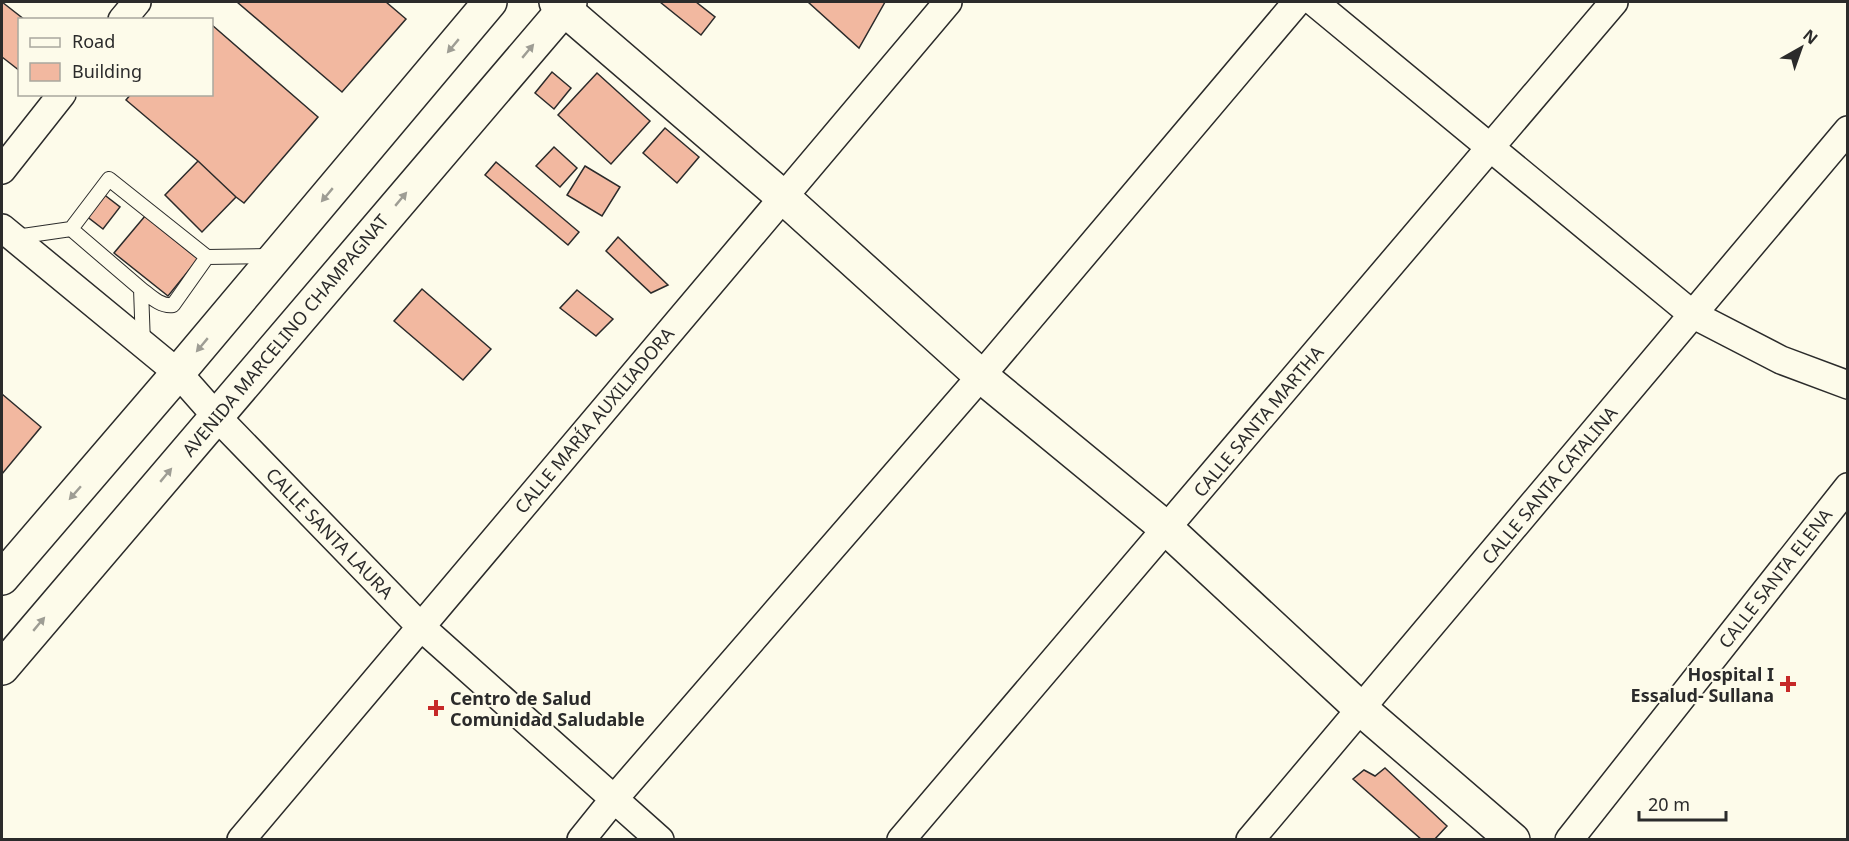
<svg xmlns="http://www.w3.org/2000/svg" width="1849" height="841" viewBox="0 0 1849 841" font-family="'Noto Sans',sans-serif">
	<style>
		.building { fill: #f2b8a0; stroke: #2b2b2b; stroke-width: 1.5 }
		.lines { fill: none; stroke-linecap: round; stroke-linejoin: round }
		.service-casing { stroke: #2b2b2b; stroke-width: 16 }
		.minor-casing { stroke: #2b2b2b; stroke-width: 30 }
		.tertiary-casing { stroke: #2b2b2b; stroke-width: 36 }
		.secondary-casing { stroke: #2b2b2b; stroke-width: 36 }
		.service { stroke: #fdfbea; stroke-width: 14 }
		.minor { stroke: #fdfbea; stroke-width: 27 }
		.tertiary { stroke: #fdfbea; stroke-width: 33 }
		.secondary { stroke: #fdfbea; stroke-width: 33 }
		.oneway { fill: #9e9d94 }
		.poi-dot { fill: #c62828; stroke: #fdfbea; stroke-width: 2 }
		.labels { text-anchor: middle; dominant-baseline: central; stroke-width: 4.5; stroke-linejoin: round; paint-order: stroke }
		.street-label { font-size: 18px; fill: #2b2b2b; stroke: #fdfbea }
		.poi-label { font-size: 18px; font-weight: bold; fill: #2b2b2b; stroke: #fdfbea; text-anchor: end }
	</style>
	<rect width="100%" height="100%" fill="#fdfbea"/>
	<!-- building -->
	<path class="building" d="M2 2 25 20H20V71L2 57Z
		M237 2H386L406 19 342 92Z
		M660 2H696L715 17 701 35Z
		M808 2H885L859 48Z
		M212 25 318 117 244 203 236 197 198 161 126 100 131 94H212Z
		M552 72 571 88 554 109 535 93Z
		M597 73 650 121 611 164 558 115Z
		M665 128 699 157 677 183 643 153Z
		M554 147 577 168 560 187 536 166Z
		M198 161 236 197 202 232 165 195Z
		M496 162 579 232 568 245 485 175Z
		M585 166 620 187 602 216 567 195Z
		M102 193 120 207 103 229 85 215Z
		M145 216 198 259 168 296 114 253Z
		M618 237 668 285 651 293 606 251Z
		M422 289 491 349 463 380 394 321Z
		M577 290 613 319 596 336 560 308Z
		M2 394 41 427 2 474Z
		M1385 768 1447 826 1434 840H1422L1353 779 1364 770 1375 776Z"/>
	<g class="lines">
		<!-- service casing -->
		<g class="service-casing">
			<path id="service" d="M71 229 109 179 207 257
				M16 237 71 229 141 289 143 344
				M141 289C150 296 161 307 173 305L207 257 271 256"/>
		</g>
		<!-- minor casing -->
		<g class="minor-casing">
			<path id="minor" d="M1314 2 1692 314 1781 360 1848 385
				M122 20 137 2
				M2 170 62 94
				M2 228 178 373 216 416 420 626 660 840
				M241 840 948 2
				M581 840 614 799 981 376 1297 2
				M901 840 1614 2
				M1250 840 1848 130
				M1569 840 1848 487"/>
		</g>
		<!-- tertiary casing -->
		<g class="tertiary-casing">
			<path id="tertiary" d="M556 2 783 197 981 376 1166 528 1361 709 1513 840"/>
		</g>
		<!-- secondary casing -->
		<g class="secondary-casing">
			<path id="secondary" d="M2 578 178 373 490 2
				M2 668 570 2"/>
		</g>
		<!-- service -->
		<use href="#service" class="service"/>
		<!-- minor -->
		<use href="#minor" class="minor"/>
		<!-- tertiary -->
		<use href="#tertiary" class="tertiary"/>
		<!-- secondary -->
		<use href="#secondary" class="secondary"/>
	</g>
	<!-- one-way arrows -->
	<defs><path id="oneway-solid" d="M-6-.8H1V-3.2L6.5 0L1 3.2V.8H-6Z" transform="scale(1.5)"/></defs>
	<g class="oneway">
		<use href="#oneway-solid" transform="translate(453 46) rotate(130)"/>
		<use href="#oneway-solid" transform="translate(528 51) rotate(-50)"/>
		<use href="#oneway-solid" transform="translate(327 195) rotate(130)"/>
		<use href="#oneway-solid" transform="translate(401 199) rotate(-50)"/>
		<use href="#oneway-solid" transform="translate(202 345) rotate(130)"/>
		<use href="#oneway-solid" transform="translate(166 475) rotate(-50)"/>
		<use href="#oneway-solid" transform="translate(75 493) rotate(131)"/>
		<use href="#oneway-solid" transform="translate(39 624) rotate(-50)"/>
	</g>
	<!-- markers -->
	<g class="poi-dot">
		<path d="M1785 675h6v6h6v6h-6v6h-6v-6h-6v-6h6z"/>
		<path d="M433 699h6v6h6v6h-6v6h-6v-6h-6v-6h6z"/>
	</g>
	<g class="labels">
		<!-- street labels -->
		<g class="street-label">
			<text transform="translate(285 335) rotate(-50)">AVENIDA MARCELINO CHAMPAGNAT</text>
			<text transform="translate(594 420) rotate(-50)">CALLE MARÍA AUXILIADORA</text>
			<text transform="translate(1258 421) rotate(-50)">CALLE SANTA MARTHA</text>
			<text transform="translate(1549 485) rotate(-50)">CALLE SANTA CATALINA</text>
			<text transform="translate(330 533) rotate(46)">CALLE SANTA LAURA</text>
			<text transform="translate(1775 578) rotate(-52)">CALLE SANTA ELENA</text>
		</g>
		<!-- poi labels -->
		<g class="poi-label">
			<text x="1774" y="674">Hospital I<tspan x="1774" dy="21">Essalud- Sullana</tspan></text>
			<text x="450" y="698" text-anchor="start">Centro de Salud<tspan x="450" dy="21">Comunidad Saludable</tspan></text>
		</g>
	</g>
	<!-- border -->
	<rect width="1849" height="841" fill="none" stroke="#2b2b2b" stroke-width="6"/>
	<!-- legend -->
	<rect x="18" y="18" width="195" height="78" fill="#fdfbea" stroke="#a9a89e" stroke-width="1.5"/>
	<rect x="30" y="38" width="30" height="9" fill="#fdfbea" stroke="#a9a89e" stroke-width="1.5"/>
	<text x="72" y="48" font-size="18" fill="#2b2b2b">Road</text>
	<rect x="30" y="63" width="30" height="18" fill="#f2b8a0" stroke="#a9a89e" stroke-width="1.5"/>
	<text x="72" y="78" font-size="18" fill="#2b2b2b">Building</text>
	<!-- north arrow -->
	<g transform="translate(1801 48) rotate(40)" stroke="#fdfbea" stroke-width="4.5" paint-order="stroke">
	<path d="M0-4.5L10 22L0 15L-10 22Z" fill="#2b2b2b"/>
	<text y="-9" font-size="16" font-weight="bold" text-anchor="middle" fill="#2b2b2b">N</text>
	</g>
	<!-- scale -->
	<path d="M1639 811v9h87v-9" fill="none" stroke="#2b2b2b" stroke-width="3"/>
	<text x="1648" y="811" font-size="18" fill="#2b2b2b" stroke="#fdfbea" stroke-width="4.5" paint-order="stroke">20 m</text>
</svg>
